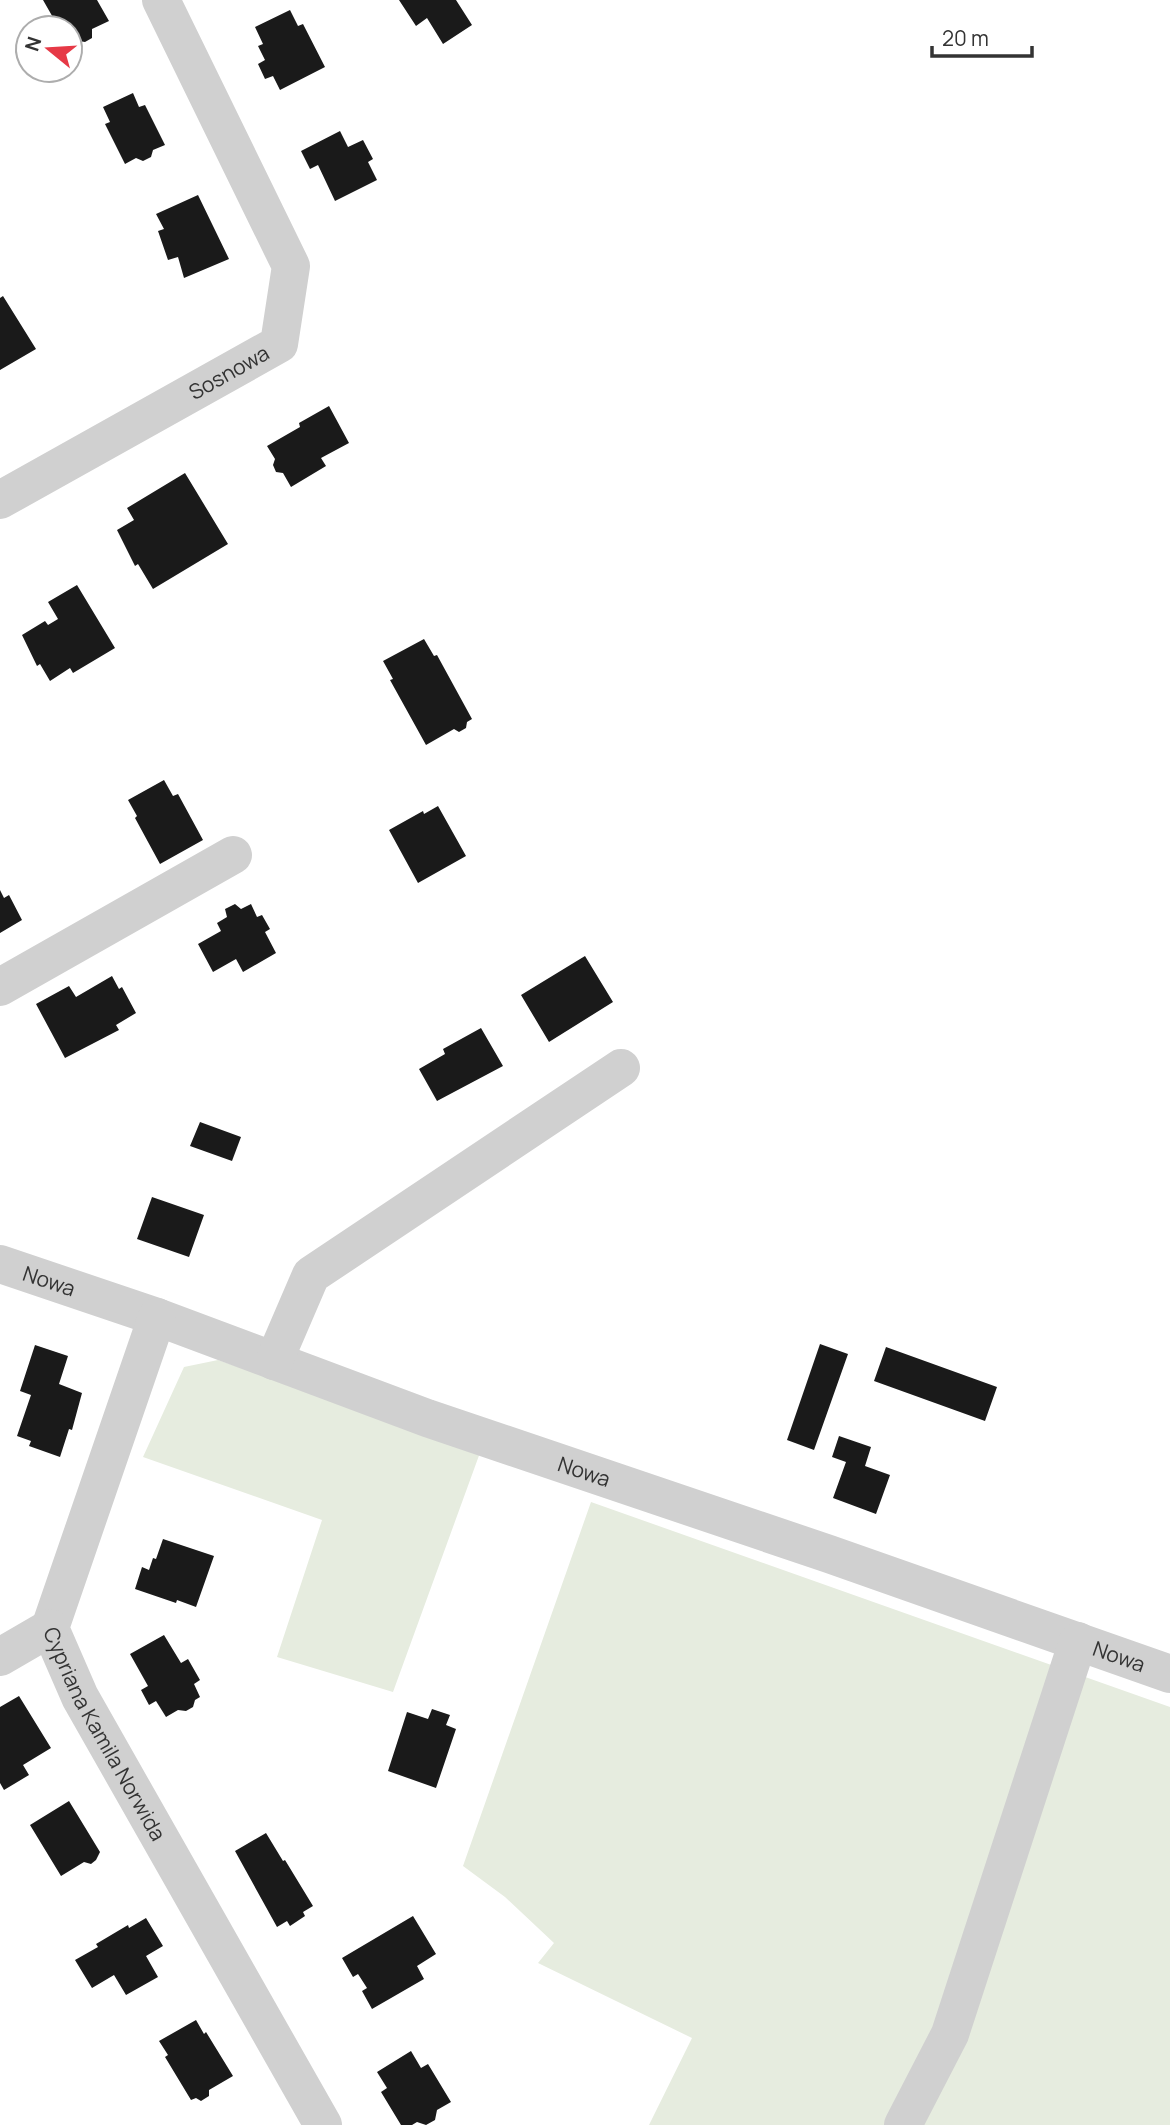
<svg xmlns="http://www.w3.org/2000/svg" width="1170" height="2125" viewBox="0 0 1170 2125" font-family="Manrope,sans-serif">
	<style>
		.green { fill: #e6ecdf }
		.building { fill: #1a1a1a }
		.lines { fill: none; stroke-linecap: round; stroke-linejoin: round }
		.minor { stroke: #d0d0d0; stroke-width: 38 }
		.labels { text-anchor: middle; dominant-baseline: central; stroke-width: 7; stroke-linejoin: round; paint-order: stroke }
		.street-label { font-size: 21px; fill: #333; stroke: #fff }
	</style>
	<rect width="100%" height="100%" fill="#fff"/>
	<!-- green -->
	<path class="green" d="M218 1360 481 1450 393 1692 277 1657 322 1520 143 1457 184 1367Z
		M591 1502 1170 1707V2125H649L692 2038 538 1963 554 1943 505 1897 463 1866Z"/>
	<!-- building -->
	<path class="building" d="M43 0H97L109 21 92 29V38L85 42 79 41 77 38 70 44V28H59Z
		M399 0H456L472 25 443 44 427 18 416 26Z
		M290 10 298 26 303 24 325 67 280 90 273 76 265 79 258 64 265 60 258 46 263 44 255 27Z
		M133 93 139 107 145 105 165 145 153 150 151 157 143 161 136 158 125 164 105 124 110 122 103 107Z
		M340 131 348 147 363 140 373 159 368 162 377 180 335 201 318 165 310 169 301 151Z
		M198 195 229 259 184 278 178 257 168 260 158 231 164 229 156 214Z
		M3 296 36 349 0 370V298Z
		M329 406 349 443 321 458 326 466 291 487 283 473 276 472 273 465 275 459 267 446 300 427 299 423Z
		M185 473 228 544 153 589 138 564 135 566 117 530 134 520 127 508Z
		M77 585 115 648 73 673 70 668 50 681 40 664 37 666 22 635 45 621 48 625 58 619 48 602Z
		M424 639 434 656 437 655 472 719 467 722 466 728 459 732 454 729 426 745 390 680 393 679 383 661Z
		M164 780 173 796 178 794 203 840 160 864 135 818 137 816 128 800Z
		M438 806 466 856 418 883 389 830 423 811 424 814Z
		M0 890 4 898 9 895 22 920 0 933Z
		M235 904 241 909 251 904 257 917 262 915 270 929 265 932 276 953 243 972 236 959 213 972 198 944 221 931 217 923 227 917 225 909Z
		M585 956 613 1002 549 1042 521 995Z
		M112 976 119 989 122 987 136 1013 116 1025 119 1030 65 1058 36 1004 69 986 76 997Z
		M481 1028 503 1066 437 1101 419 1069 445 1054 443 1049Z
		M200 1122 241 1137 232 1161 190 1146Z
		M152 1197 204 1215 189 1257 137 1239Z
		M820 1344 848 1354 814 1450 787 1440Z
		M35 1345 68 1356 59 1384 82 1393 72 1430 69 1429 60 1457 29 1446 31 1441 17 1436 31 1395 20 1391Z
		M886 1347 997 1387 985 1421 874 1381Z
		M839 1436 871 1447 865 1466 890 1475 876 1514 833 1498 846 1462 832 1457Z
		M163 1539 214 1556 196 1607 177 1600 176 1603 135 1589 142 1567 149 1570 153 1558 156 1559Z
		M164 1635 181 1663 188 1659 200 1680 194 1684 200 1697 195 1700 193 1707 186 1711 178 1710 166 1717 156 1701 149 1705 141 1690 148 1686 130 1654Z
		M19 1696 51 1748 23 1765 29 1775 4 1790 0 1783V1707Z
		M432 1709 450 1715 446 1725 456 1729 436 1788 388 1771 407 1712 428 1719Z
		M69 1801 100 1852 96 1860 91 1864 84 1862 61 1876 30 1825Z
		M266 1833 283 1861 285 1860 313 1906 303 1912 305 1916 290 1926 287 1921 277 1927 235 1851Z
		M413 1916 436 1954 417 1966 424 1979 372 2009 362 1991 367 1988 358 1974 353 1977 342 1958Z
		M146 1918 163 1946 146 1956 158 1977 126 1995 114 1975 92 1988 75 1960 98 1947 96 1944 128 1925 129 1928Z
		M196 2020 204 2034 206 2032 233 2076 209 2090V2096L201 2101 196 2098 191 2100 165 2057 168 2055 159 2041Z
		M411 2051 421 2068 428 2064 451 2102 437 2110 435 2120 426 2125 417 2122 412 2125H401L381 2092 387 2088 377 2072Z"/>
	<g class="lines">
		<!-- minor -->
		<g class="minor">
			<path id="s1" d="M0 500 279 344 291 266 161 0"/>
			<path d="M0 987 233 855"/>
			<path id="s2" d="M0 1264 157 1317 427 1418 829 1554 1170 1674"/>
			<path id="s3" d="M157 1317 50 1628 80 1697 323 2125"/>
			<path d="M274 1361 311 1275 621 1068"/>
			<path d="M0 1657 50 1628"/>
			<path d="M903 2125 950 2034 1078 1641"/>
		</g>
	</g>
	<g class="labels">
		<!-- street labels -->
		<g class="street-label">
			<text stroke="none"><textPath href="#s1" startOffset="262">Sosnowa</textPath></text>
			<text stroke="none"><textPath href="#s2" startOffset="52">Nowa</textPath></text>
			<text stroke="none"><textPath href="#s2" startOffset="620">Nowa</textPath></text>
			<text stroke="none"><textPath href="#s2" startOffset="1186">Nowa</textPath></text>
			<text stroke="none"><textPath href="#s3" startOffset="448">Cypriana Kamila Norwida</textPath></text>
		</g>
	</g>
	<!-- north arrow -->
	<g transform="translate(49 49) rotate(288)"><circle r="33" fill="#ffffff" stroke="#adadad" stroke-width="2"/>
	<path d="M0-5L12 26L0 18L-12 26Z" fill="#e63946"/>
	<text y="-10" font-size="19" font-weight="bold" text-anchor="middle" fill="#333333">N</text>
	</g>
	<!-- scale -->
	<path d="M932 46v10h100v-10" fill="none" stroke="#333333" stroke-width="3.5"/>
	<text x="942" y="46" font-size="21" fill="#333333" stroke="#ffffff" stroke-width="5" paint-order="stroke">20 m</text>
</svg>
